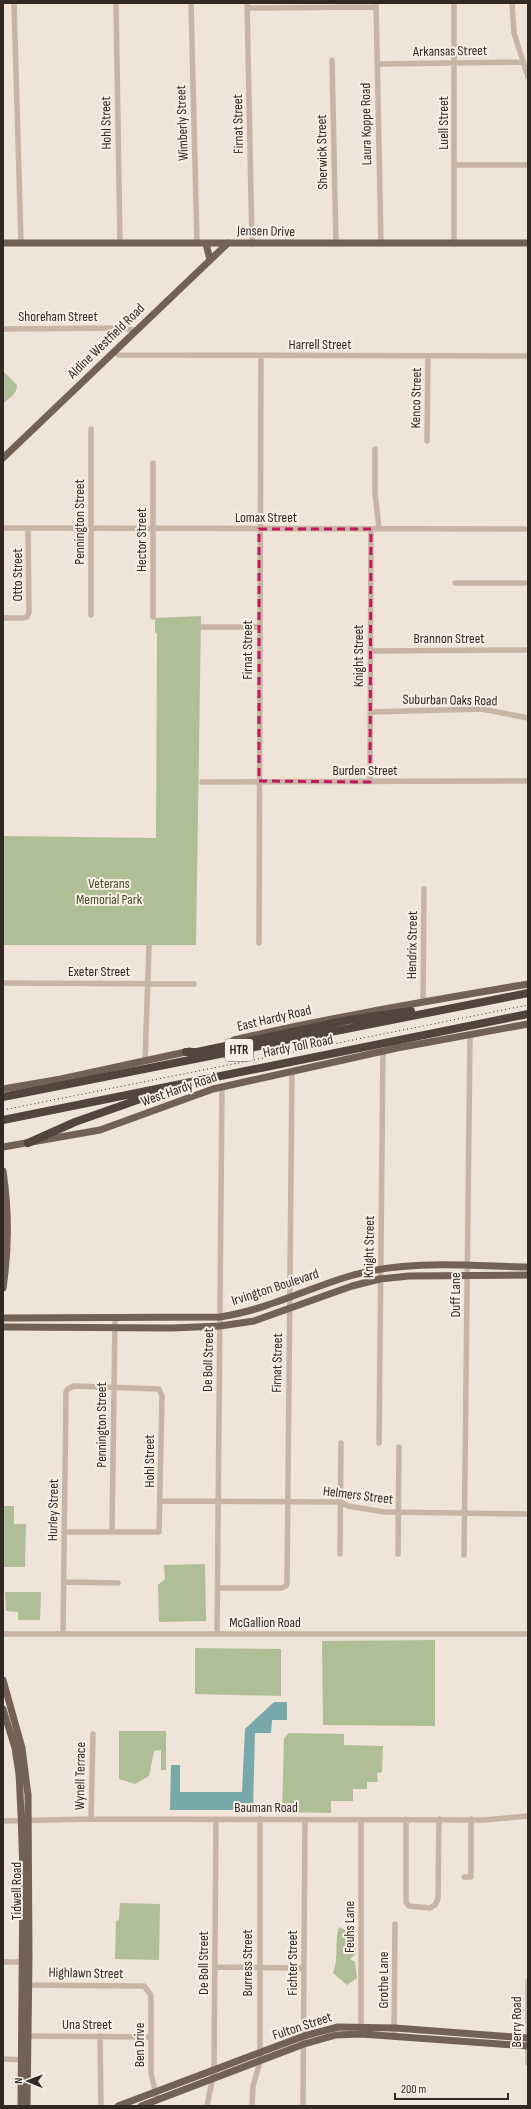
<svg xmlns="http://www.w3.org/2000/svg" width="531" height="2109" viewBox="0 0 531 2109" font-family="'Sofia Sans Condensed',sans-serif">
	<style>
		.green { fill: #b0be98 }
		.water { fill: #77a9ab }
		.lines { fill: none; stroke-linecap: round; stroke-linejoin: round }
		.minor { stroke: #c7b4a4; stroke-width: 5.5 }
		.major { stroke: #746156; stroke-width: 7 }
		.highway { stroke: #53443c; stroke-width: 8 }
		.rail { stroke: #322925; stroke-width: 1; stroke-dasharray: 1 3; stroke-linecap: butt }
		.marked { fill: none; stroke: #c2185b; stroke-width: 3; stroke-dasharray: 8 5; stroke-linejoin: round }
		.labels { text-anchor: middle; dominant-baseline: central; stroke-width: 4; stroke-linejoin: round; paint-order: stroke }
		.shield { fill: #f8eee3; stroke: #6d645e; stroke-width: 1 }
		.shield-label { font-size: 13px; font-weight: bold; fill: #322925 }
		.street-label { font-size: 14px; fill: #322925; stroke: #f8eee3 }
		.park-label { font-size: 14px; fill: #414f2a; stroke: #f8eee3 }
	</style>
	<rect width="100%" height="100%" fill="#efe4d7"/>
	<!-- green -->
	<path class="green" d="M3 371 17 385C17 394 10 398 3 403Z
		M201 616 196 945H3V836L156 838 157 634 155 632V618Z
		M4 1506H14V1524H26L25 1567H3Z
		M205 1564 206 1621 159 1622 158 1585 165 1579 164 1565Z
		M5 1592H41L40 1620H18V1612L6 1611Z
		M435 1640V1726L323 1725 322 1641Z
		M195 1648 281 1649V1696L195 1694Z
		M119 1731H166V1770H161V1750L154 1751 149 1776 135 1784 119 1779Z
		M289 1733 344 1734V1745L383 1746 382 1772 377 1773 378 1782H367V1789H353V1801H331V1813L282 1812 284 1738Z
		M120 1903 160 1904 159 1960 115 1959 116 1921 119 1920Z
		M339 1927 349 1932 347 1937 355 1938 356 1954 350 1959 355 1962 357 1978 347 1985 333 1973C339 1958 334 1942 339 1927Z"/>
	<!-- water -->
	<path class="water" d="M274 1702H287V1720H272L271 1733H255L253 1810H170L171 1765H180V1792H242L245 1729Z"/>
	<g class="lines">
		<!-- minor -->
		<path class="minor" d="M14 3 21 243
			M116 3 120 242
			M191 3 197 243
			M247 3 252 244
			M376 3 381 244
			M512 3 514 33 528 77
			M247 8 376 7
			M332 60 336 244
			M377 64 523 62
			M454 165H528
			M454 244V3
			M3 329 125 328 136 331
			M114 352 119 355 528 356
			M91 429V615
			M427 441 428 356
			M375 449V493L379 529
			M3 528 528 529
			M455 583H528
			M153 617V463
			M3 618H24L27 617 29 612 28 528
			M202 627H259
			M370 651 528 650
			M370 712 482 709 528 718
			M202 782 528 781
			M370 782 371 529
			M259 943 261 356
			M3 983 194 984
			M423 1002 424 889
			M145 1061 149 946
			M379 1443 383 1051
			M161 1501 341 1502 348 1506 384 1512 528 1514
			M112 1532 115 1318
			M340 1554 341 1443
			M398 1554 399 1447
			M464 1555 470 1035
			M64 1582 118 1583
			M218 1588H281L286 1586 287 1583 292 1071
			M63 1633 66 1392 68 1389 74 1386 159 1389 162 1396 159 1532H65
			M3 1634H528
			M217 1634 222 1087
			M91 1819 93 1734
			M406 1819V1902L409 1906 430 1908 435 1905 438 1899 439 1819
			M3 1821 91 1819 484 1820 528 1816
			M464 1877H471V1819
			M3 1962H25
			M215 1967 304 1968
			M528 1981V2063
			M26 1985 138 1986H144L151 1995V2073L156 2095
			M361 2030V1820
			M25 2036 151 2037
			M100 2036 101 2106
			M394 2036 395 1924
			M3 2059 25 2060
			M207 2106 214 2071 216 1819
			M252 2106 253 2086 260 2062V1819
			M303 2106 305 1820"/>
		<!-- major -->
		<path class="major" d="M3 243H528
			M206 243 210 260
			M3 458 228 243
			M234 1040C331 1017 429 1001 528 984
			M3 1089 61 1079 190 1051
			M3 1147 100 1130 213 1089 397 1048 528 1024
			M3 1171C9 1211 9 1248 3 1288
			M3 1318 220 1317C266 1310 306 1289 350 1276 407 1259 470 1266 528 1267
			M3 1327 172 1328 220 1326 254 1321 352 1286 380 1279 409 1276 528 1275
			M3 1680 22 1748 28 1795 29 1957 27 2106
			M3 1709 15 1748 19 1774 21 1813 23 1873 21 2106
			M118 2106 304 2036 338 2027 395 2028 528 2038
			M141 2106 304 2044 336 2035 361 2034 528 2046"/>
		<!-- highway -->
		<path class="highway" d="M186 1052H197L349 1020 411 1011
			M3 1097 528 993
			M3 1120 528 1014
			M28 1143 75 1122 160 1092"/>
		<!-- rail -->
		<path class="rail" d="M3 1110 528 1005"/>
	</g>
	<!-- marked area -->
	<path class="marked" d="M259 529H371L370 782 259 781Z"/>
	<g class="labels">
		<!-- shield labels -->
		<rect class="shield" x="225" y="1039" width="28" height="22" rx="3"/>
		<g class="shield-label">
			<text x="239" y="1050">HTR</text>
		</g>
		<!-- street labels -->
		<g class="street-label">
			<text transform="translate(450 51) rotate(-1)">Arkansas Street</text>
			<text transform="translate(106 123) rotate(-91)">Hohl Street</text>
			<text transform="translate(182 123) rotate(-92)">Wimberly Street</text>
			<text transform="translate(443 123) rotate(-90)">Luell Street</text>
			<text transform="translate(238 124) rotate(-91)">Firnat Street</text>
			<text transform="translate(366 124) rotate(-91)">Laura Koppe Road</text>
			<text transform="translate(322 152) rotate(-91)">Sherwick Street</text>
			<text transform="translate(266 231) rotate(1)">Jensen Drive</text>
			<text x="58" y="316">Shoreham Street</text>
			<text transform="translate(106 341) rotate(-44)">Aldine Westfield Road</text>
			<text x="320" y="344">Harrell Street</text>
			<text transform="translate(416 398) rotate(-89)">Kenco Street</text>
			<text x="266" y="517">Lomax Street</text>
			<text transform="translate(79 522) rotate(-90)">Pennington Street</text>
			<text transform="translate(141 540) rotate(-90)">Hector Street</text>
			<text transform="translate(17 575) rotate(-90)">Otto Street</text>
			<text x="449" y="638">Brannon Street</text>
			<text transform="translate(247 650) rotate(-90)">Firnat Street</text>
			<text transform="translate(358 656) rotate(-90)">Knight Street</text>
			<text transform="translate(450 700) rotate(1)">Suburban Oaks Road</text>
			<text x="365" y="770">Burden Street</text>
			<text transform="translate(412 945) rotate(-89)">Hendrix Street</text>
			<text x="99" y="971">Exeter Street</text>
			<text transform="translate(274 1018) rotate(-13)">East Hardy Road</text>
			<text transform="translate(298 1046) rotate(-11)">Hardy Toll Road</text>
			<text transform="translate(179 1089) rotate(-19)">West Hardy Road</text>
			<text transform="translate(369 1247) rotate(-89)">Knight Street</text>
			<text transform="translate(275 1287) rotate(-18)">Irvington Boulevard</text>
			<text transform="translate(455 1295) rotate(-90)">Duff Lane</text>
			<text transform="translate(208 1360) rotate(-89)">De Boll Street</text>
			<text transform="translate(277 1363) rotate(-89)">Firnat Street</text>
			<text transform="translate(101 1425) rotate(-90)">Pennington Street</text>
			<text transform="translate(149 1461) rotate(-90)">Hohl Street</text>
			<text transform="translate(358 1495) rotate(7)">Helmers Street</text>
			<text transform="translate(53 1510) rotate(-89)">Hurley Street</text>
			<text x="265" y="1622">McGallion Road</text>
			<text transform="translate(80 1776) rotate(-89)">Wynell Terrace</text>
			<text x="266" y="1807">Bauman Road</text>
			<text transform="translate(16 1891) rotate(-90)">Tidwell Road</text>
			<text transform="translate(349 1927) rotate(-90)">Feuhs Lane</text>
			<text transform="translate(203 1963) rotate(-90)">De Boll Street</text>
			<text transform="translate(247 1963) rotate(-90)">Burress Street</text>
			<text transform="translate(292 1963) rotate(-90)">Fichter Street</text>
			<text transform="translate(86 1973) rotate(1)">Highlawn Street</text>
			<text transform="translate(383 1980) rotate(-90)">Grothe Lane</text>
			<text transform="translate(516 2022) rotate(-90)">Berry Road</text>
			<text x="87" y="2024">Una Street</text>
			<text transform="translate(302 2026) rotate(-18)">Fulton Street</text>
			<text transform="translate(139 2045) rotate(-90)">Ben Drive</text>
		</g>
		<!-- park labels -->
		<g class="park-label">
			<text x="109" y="883">Veterans<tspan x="109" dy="16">Memorial Park</tspan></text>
		</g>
	</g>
	<!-- border -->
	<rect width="531" height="2109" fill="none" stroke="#322925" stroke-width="8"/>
	<!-- north arrow -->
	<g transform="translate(28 2081) rotate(271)" stroke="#f8eee3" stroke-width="3" paint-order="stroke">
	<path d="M0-3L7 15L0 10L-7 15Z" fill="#322925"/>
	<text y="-6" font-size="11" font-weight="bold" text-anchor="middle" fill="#322925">N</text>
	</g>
	<!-- scale -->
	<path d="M395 2093v6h113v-6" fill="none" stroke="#322925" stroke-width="2"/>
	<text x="401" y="2093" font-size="12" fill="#322925" stroke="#f8eee3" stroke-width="3" paint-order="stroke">200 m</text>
</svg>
